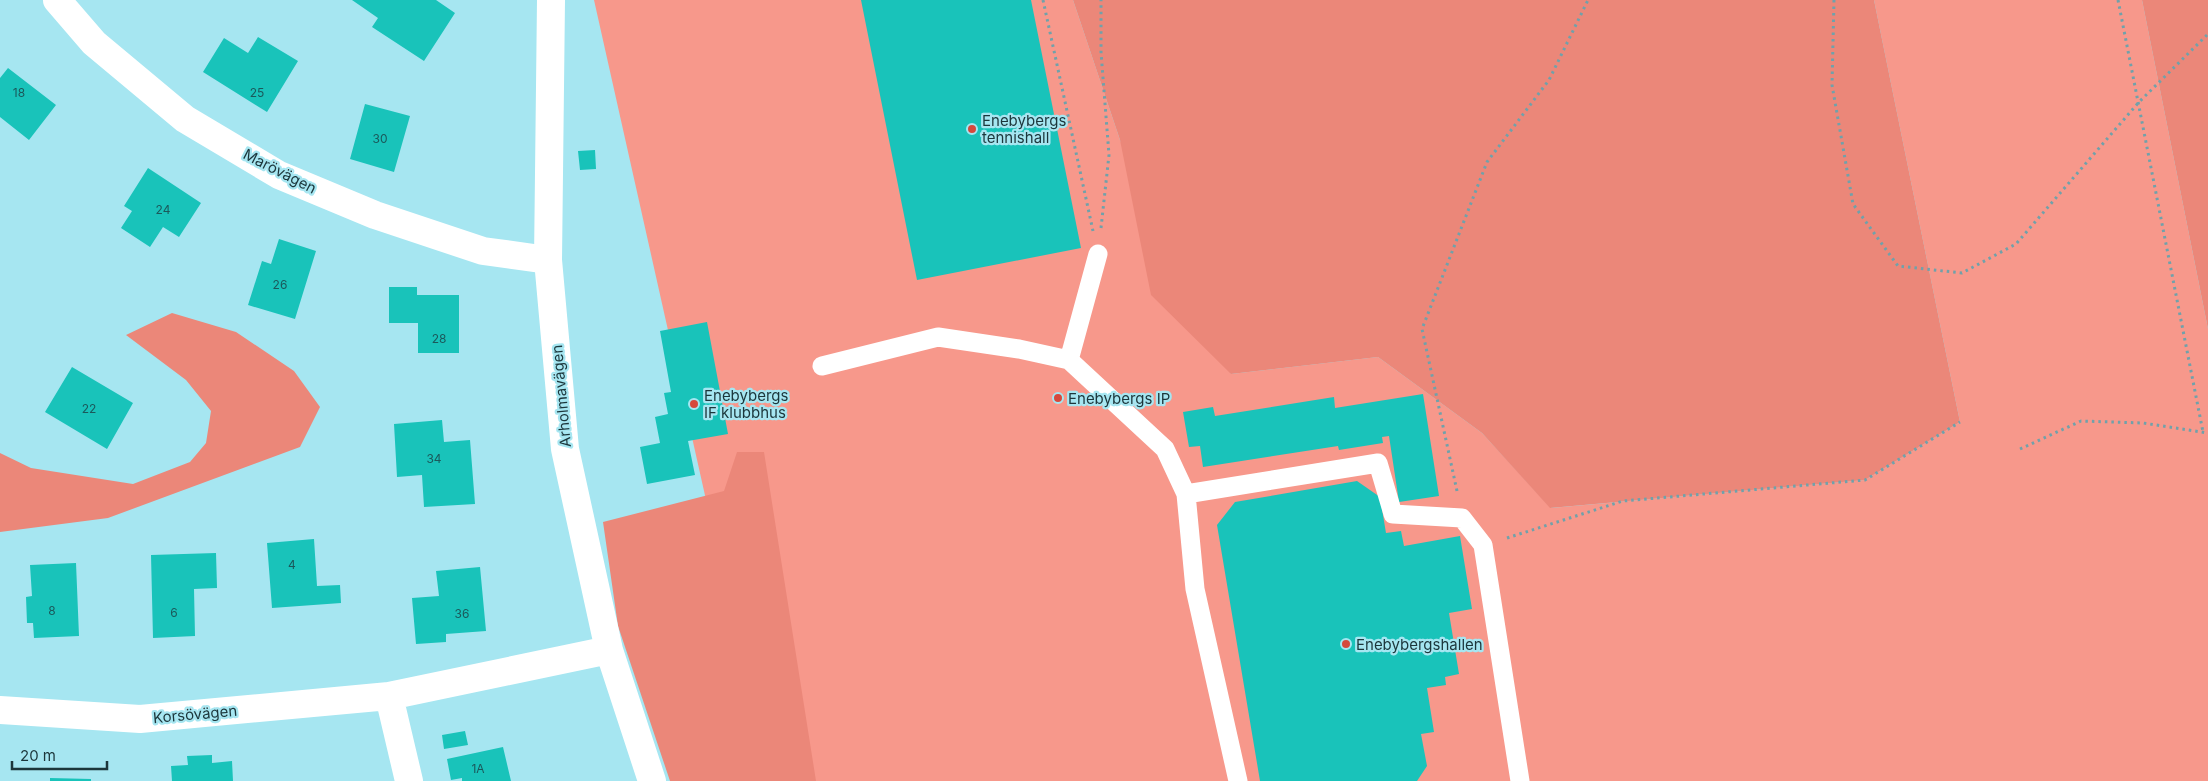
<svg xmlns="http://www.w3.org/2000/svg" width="2208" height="781" viewBox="0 0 2208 781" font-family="Inter,sans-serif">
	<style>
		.green { fill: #f7988b }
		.forest { fill: #eb8779 }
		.building { fill: #19c3ba }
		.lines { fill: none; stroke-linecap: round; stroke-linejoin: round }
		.path { stroke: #70a1aa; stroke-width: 3; stroke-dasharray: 2.5 4; stroke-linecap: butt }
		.lane { stroke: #fff; stroke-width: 19 }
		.street { stroke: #fff; stroke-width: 28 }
		.poi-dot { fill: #d6483c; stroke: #a6e6f1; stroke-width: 2 }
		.labels { text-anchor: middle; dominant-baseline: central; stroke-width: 4.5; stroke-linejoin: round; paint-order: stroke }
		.number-label { font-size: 12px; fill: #1b595b }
		.poi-label { font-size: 15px; fill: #1c363b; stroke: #a6e6f1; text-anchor: start }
		.street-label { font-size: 15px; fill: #1c363b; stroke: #a6e6f1 }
	</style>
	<rect width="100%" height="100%" fill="#a6e6f1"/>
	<!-- green -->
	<path class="green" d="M594 0H1073L1120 140 1231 374 1378 357 1482 433 1551 508 1865 480 1960 422 1874 0H2142L2208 329V781H769Z"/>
	<!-- forest -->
	<path class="forest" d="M1073 0H1874L1960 422 1865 480 1550 508 1482 433 1378 357 1231 374 1151 295 1120 140Z
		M2142 0H2208V329Z
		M172 313 236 332 294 371 320 407 300 447 108 518 0 532V453L31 468 133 484 190 462 206 443 211 411 186 380 126 335Z
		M737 452H764L816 781H670L618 626 603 522 724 491Z"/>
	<!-- building -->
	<path class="building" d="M352 0H436L455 13 424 61 372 27 378 18Z
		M861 0H1031L1081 248 917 280Z
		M258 37 298 61 267 112 203 72 224 38 248 53Z
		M8 68 56 105 29 140 0 117V78Z
		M365 104 410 116 394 172 350 159Z
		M595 150 596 169 580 170 578 151Z
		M148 168 201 203 179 237 163 227 150 247 121 228 132 211 124 206Z
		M279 239 316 251 295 319 248 305 262 261 271 264Z
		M389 287H417V295H459V353H418V323H389Z
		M707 322 728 434 688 441 695 475 647 484 640 447 660 443 655 417 668 414 664 393 671 392 660 331Z
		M72 367 133 403 107 449 45 412Z
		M1423 394 1439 496 1399 502 1389 436 1382 437 1383 443 1339 450 1338 446 1203 467 1200 446 1189 447 1183 412 1213 407 1215 416 1334 397 1335 408Z
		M442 420 444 442 470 440 475 504 424 507 422 475 397 477 394 424Z
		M1357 481 1380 497 1386 533 1401 531 1404 546 1460 536 1472 609 1449 613 1459 674 1445 677 1446 685 1427 688 1434 732 1421 734 1427 766 1417 781H1260L1217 525 1235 502Z
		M314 539 317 586 340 585 341 603 272 608 267 543Z
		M216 553 217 588 194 589 195 636 153 638 151 555Z
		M76 563 79 636 34 638 33 623H27L26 597 32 596 30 565Z
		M480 567 486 631 446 634V642L416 644 412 598 439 596 436 571Z
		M465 731 468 745 444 749 442 735Z
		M503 747 511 781H462V778L451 780 447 759Z
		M212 755V763L232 761 233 781H172L171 766 188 765 187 756Z
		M50 778 91 779V781H50Z"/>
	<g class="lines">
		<!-- path -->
		<path class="path" d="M1043 0 1093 231
			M1834 0 1832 85 1853 204 1898 266 1962 273 2016 244 2139 102 2208 34
			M2118 0 2203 432
			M1101 228 1109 155 1101 52V0
			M2020 449 2081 421 2143 423 2208 433
			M1457 491 1422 329 1487 162 1549 80 1588 0
			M1507 538 1623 501 1865 480 1960 422"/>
		<!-- lane -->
		<path class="lane" d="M1069 360 1098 254
			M822 366 938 337 1019 349 1069 360 1165 449 1186 494 1195 589 1238 781
			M1186 494 1378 463 1393 514 1462 518 1483 545 1520 781"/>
		<!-- street -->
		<path class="street" d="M57 0 94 43 185 119 279 175 375 215 483 251 548 260
			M551 0 548 260 565 449 609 650 652 781
			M389 696 409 781
			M0 710 140 719 389 696 609 650"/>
	</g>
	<!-- markers -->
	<g class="poi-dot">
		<circle cx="972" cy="129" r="5"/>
		<circle cx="1058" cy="398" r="5"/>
		<circle cx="694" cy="404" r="5"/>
		<circle cx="1346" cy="644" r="5"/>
	</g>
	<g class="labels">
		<!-- number labels -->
		<g class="number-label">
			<text x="19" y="92">18</text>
			<text x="257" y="92">25</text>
			<text x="380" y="138">30</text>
			<text x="163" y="209">24</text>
			<text x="280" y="284">26</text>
			<text x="439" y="338">28</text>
			<text x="89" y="408">22</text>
			<text x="434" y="458">34</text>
			<text x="292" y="564">4</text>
			<text x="52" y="610">8</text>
			<text x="174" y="612">6</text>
			<text x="462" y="613">36</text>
			<text x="478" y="768">1A</text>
		</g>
		<!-- poi labels -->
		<g class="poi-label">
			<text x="982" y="120">Enebybergs<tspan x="982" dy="17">tennishall</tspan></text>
			<text x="704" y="395">Enebybergs<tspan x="704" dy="17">IF klubbhus</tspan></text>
			<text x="1068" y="398">Enebybergs IP</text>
			<text x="1356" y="644">Enebybergshallen</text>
		</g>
		<!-- street labels -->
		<g class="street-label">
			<text transform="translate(280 171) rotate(27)">Marövägen</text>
			<text transform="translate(561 396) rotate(-95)">Arholmavägen</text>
			<text transform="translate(195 714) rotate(-5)">Korsövägen</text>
		</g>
	</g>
	<!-- scale -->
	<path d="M12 761v8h95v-8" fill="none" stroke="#1c363b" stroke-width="2.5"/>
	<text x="20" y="761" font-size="15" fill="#1c363b" stroke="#a6e6f1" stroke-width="4" paint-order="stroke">20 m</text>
</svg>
